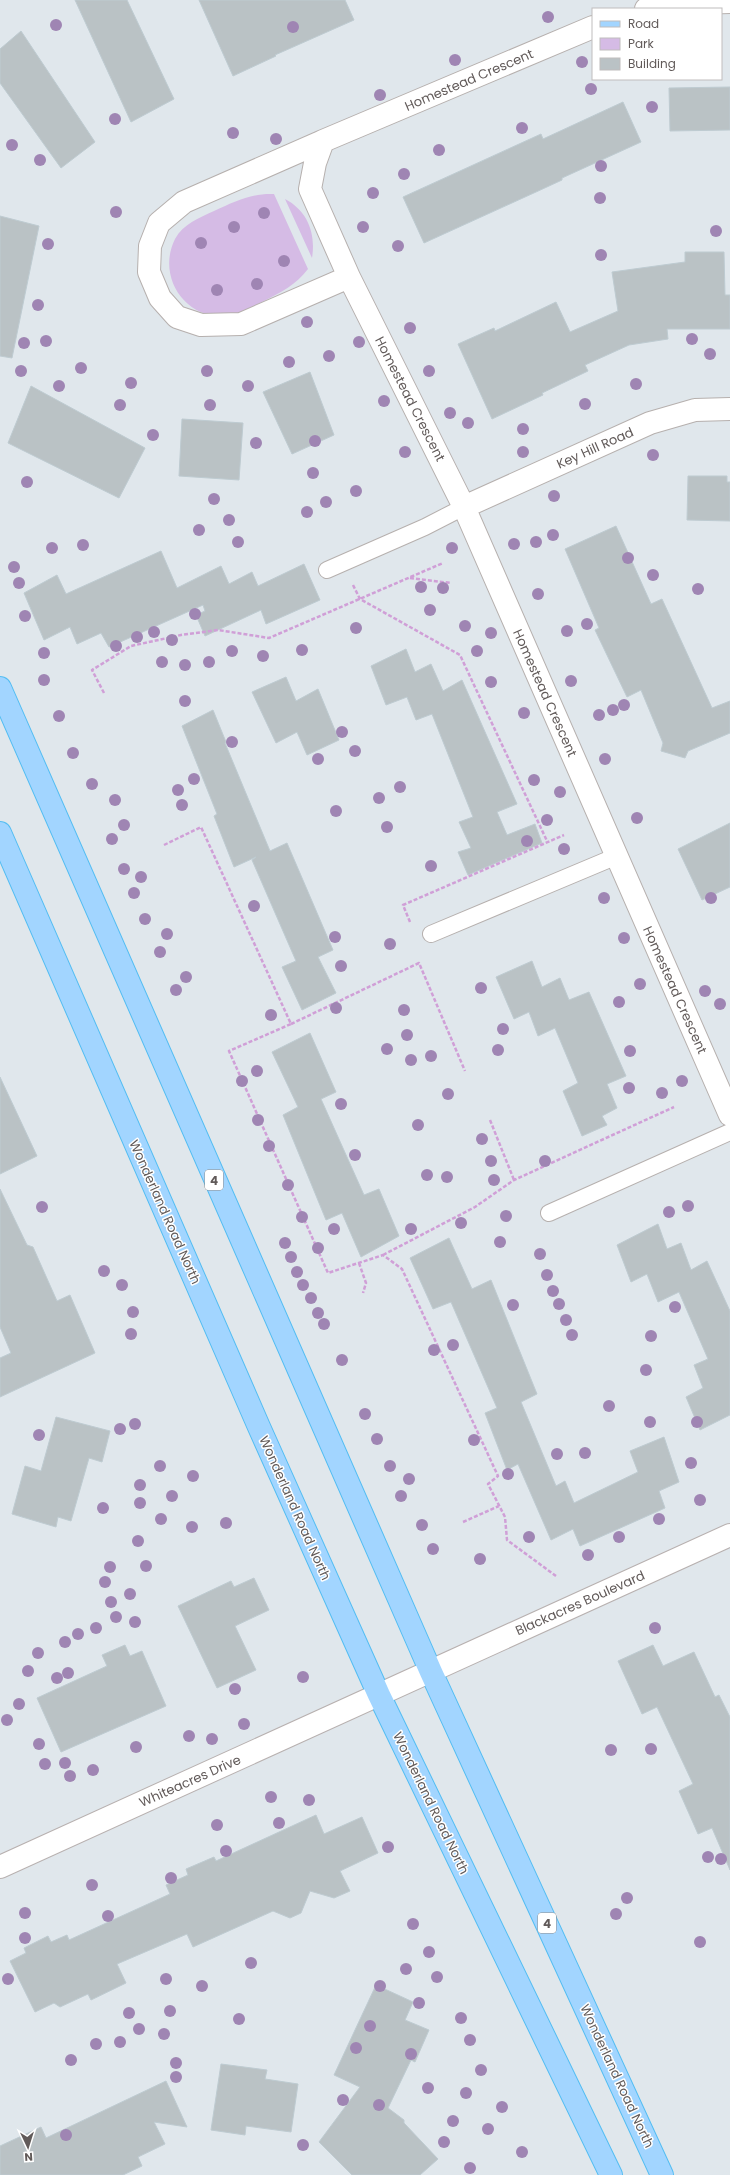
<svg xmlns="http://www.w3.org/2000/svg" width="730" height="2175" viewBox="0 0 730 2175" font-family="Poppins,sans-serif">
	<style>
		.green { fill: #d5bbe5 }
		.building { fill: #bac2c5; stroke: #becbd1 }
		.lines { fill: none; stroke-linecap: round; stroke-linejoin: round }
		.lane-casing { stroke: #b6b0ae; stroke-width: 18 }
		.street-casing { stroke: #b6b0ae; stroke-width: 24 }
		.secondary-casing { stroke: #b8b1b0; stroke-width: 24 }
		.primary-casing { stroke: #53bdf2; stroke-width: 24 }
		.path { stroke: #d09fd7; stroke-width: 2.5; stroke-dasharray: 4 2; stroke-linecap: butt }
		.lane { stroke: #fff; stroke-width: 16 }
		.street { stroke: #fff; stroke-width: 22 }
		.secondary { stroke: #fff; stroke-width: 22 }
		.primary { stroke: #a2d5ff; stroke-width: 22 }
		.tree { fill: #9f85b3 }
		.labels { text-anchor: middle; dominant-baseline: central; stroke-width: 3; stroke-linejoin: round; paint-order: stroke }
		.shield { fill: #fff; stroke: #908c8b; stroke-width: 1 }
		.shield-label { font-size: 12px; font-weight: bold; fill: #615a59 }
		.street-label { font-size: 13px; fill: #615a59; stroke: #fff }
	</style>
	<rect width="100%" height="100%" fill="#e0e7ec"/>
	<!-- green -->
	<path class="green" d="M274 194 308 269C296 285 281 292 264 301 253 306 241 314 228 316 186 321 156 277 175 239 183 224 199 218 214 211 234 202 251 193 274 194Z
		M285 199C308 211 316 234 312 258Z"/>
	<!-- building -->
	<path class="building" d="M75 0H127L174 99 131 122Z
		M199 0H345L354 20 275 55 276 56 233 76Z
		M21 31 95 142 61 168 0 83V49Z
		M730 87V130L670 131 669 88Z
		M623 102 641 142 562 178V180L536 192 424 243 403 197 541 134 543 139Z
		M0 216 39 226 12 358 0 356Z
		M685 252H724L725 295H730V329H667L668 339 629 345 585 365 588 371 542 393 543 395 492 419 458 344 494 328 495 331 556 302 570 332 618 311 612 272 685 262Z
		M310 372 334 435 292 454 263 392Z
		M31 386 145 448 119 498 8 443Z
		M182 419 243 423 239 480 179 476Z
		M688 476H727V482H730V521L687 520Z
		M616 526 651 604 662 599 712 708 730 701V733L688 751 685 758 661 751 663 743 641 690 627 697 595 630 599 628 565 549Z
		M161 551 177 588 221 566 229 584 252 572 258 586 304 564 320 600 266 624 261 610 205 636 196 615 205 611 203 605 109 647 101 633 77 644 70 627 44 640 24 593 57 575 66 594Z
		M406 649 415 672 431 664 443 691 462 680 517 804 497 812 507 835 535 824 542 843 468 875 458 852 471 848 459 822 473 817 432 714 416 720 407 697 386 705 371 666Z
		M286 677 296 701 318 689 339 740 307 755 297 732 276 743 252 692Z
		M213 710 226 742 225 743 270 851 287 843 333 950 318 957 336 993 302 1010 282 967 296 961 252 860 256 857 234 867 214 816 217 814 182 726Z
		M730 823V887L702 900 678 849Z
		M532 961 542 987 560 978 569 1000 589 992 626 1076 607 1084 617 1108 602 1116 607 1125 582 1136 563 1091 578 1083 555 1028 538 1036 529 1012 514 1019 496 977Z
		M310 1033 336 1092 321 1099 364 1195 379 1189 399 1236 361 1257 342 1213 326 1220 283 1115 298 1107 272 1052Z
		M0 1077 37 1156 0 1174Z
		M0 1189 27 1245 33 1247 57 1301 70 1295 95 1353 0 1397V1358L11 1353 0 1327Z
		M658 1224 667 1249 681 1243 691 1270 707 1261 730 1311V1415L700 1430 686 1397 703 1388 694 1365 708 1359 679 1292 658 1302 647 1274 631 1282 617 1245Z
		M449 1238 472 1289 491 1280 537 1394 521 1402 556 1486 565 1481 574 1503 638 1472 630 1451 664 1437 679 1482 659 1491 665 1508 580 1546 573 1529 551 1540 518 1464 507 1470 485 1413 497 1408 451 1302 433 1309 410 1258Z
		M56 1417 110 1431 102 1462 89 1458 71 1521 58 1517 56 1527 12 1514 25 1466 41 1471Z
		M254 1578 269 1610 235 1626 256 1670 217 1688 178 1606 231 1581 234 1587Z
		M125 1645 130 1656 142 1651 166 1706 61 1752 37 1698 107 1666 102 1655Z
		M653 1645 663 1666 694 1652 715 1697 719 1695 730 1717V1870L712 1828 698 1834 679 1791 693 1784 657 1707 642 1714 618 1661Z
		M316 1815 324 1834 362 1817 378 1853 340 1871 350 1891 334 1898 310 1891 301 1913 290 1918 273 1911 193 1947 187 1934 117 1964 126 1983 91 2000 88 1994 60 2007 54 2003 35 2012 10 1961 26 1953 24 1948 48 1936 51 1942 67 1935 69 1940 170 1894 166 1885 188 1875 186 1869 214 1857 216 1861Z
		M376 1985 413 2002 405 2020 429 2030 415 2062 411 2060 388 2108 404 2120V2123L438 2159 420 2175H352L319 2142 360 2087 334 2075Z
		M221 2064 267 2070 265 2079 298 2084 291 2132 246 2126 245 2135 211 2130Z
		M166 2081 187 2127 154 2122 165 2144 138 2157 142 2166 123 2175H0V2146L41 2127 46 2138Z"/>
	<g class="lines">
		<!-- lane casing -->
		<g class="lane-casing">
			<path id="lane" d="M327 570 425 527 464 507
				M431 934 617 856
				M549 1213 730 1132"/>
		</g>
		<!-- street casing -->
		<g class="street-casing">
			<path id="street" d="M646 9 666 4 730 2
				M593 27 323 141 315 163 310 189 349 277 464 507 730 1115
				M323 141 184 202 159 223 150 246 149 272 160 298 177 317 201 325 241 324 349 277
				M464 507 650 423 695 410 730 409"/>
		</g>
		<!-- secondary casing -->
		<g class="secondary-casing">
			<path id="secondary" d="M0 1867 730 1535"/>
		</g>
		<!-- primary casing -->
		<g class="primary-casing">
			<path id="primary" d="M0 688 431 1672 662 2175
				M0 833 259 1427 379 1695 611 2175"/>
		</g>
		<!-- path -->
		<path class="path" d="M410 578 451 583
			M353 585 360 599 460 655 547 841
			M104 693 92 670 131 646 181 635 218 630 269 638 443 563
			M164 845 201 827 291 1024 229 1051 328 1273 383 1255 402 1269 498 1476 488 1484 505 1517 507 1540 556 1576
			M410 922 403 905 564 835
			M291 1024 419 963 465 1071
			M490 1120 514 1180
			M383 1255 475 1207 514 1180 674 1107
			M359 1263 366 1283 363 1293
			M463 1522 499 1506"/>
		<!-- lane -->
		<use href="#lane" class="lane"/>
		<!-- street -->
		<use href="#street" class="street"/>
		<!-- secondary -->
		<use href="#secondary" class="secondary"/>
		<!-- primary -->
		<use href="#primary" class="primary"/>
	</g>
	<!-- trees -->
	<g class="tree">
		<circle cx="548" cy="17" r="6"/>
		<circle cx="56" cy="25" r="6"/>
		<circle cx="293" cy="27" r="6"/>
		<circle cx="455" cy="60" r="6"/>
		<circle cx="582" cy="62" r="6"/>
		<circle cx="591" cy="89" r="6"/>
		<circle cx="380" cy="95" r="6"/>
		<circle cx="652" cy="107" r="6"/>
		<circle cx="115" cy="119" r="6"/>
		<circle cx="522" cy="128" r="6"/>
		<circle cx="233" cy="133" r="6"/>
		<circle cx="276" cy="139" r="6"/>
		<circle cx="12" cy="145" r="6"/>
		<circle cx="439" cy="150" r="6"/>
		<circle cx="40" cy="160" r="6"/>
		<circle cx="601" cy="166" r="6"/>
		<circle cx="404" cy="174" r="6"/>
		<circle cx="373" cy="193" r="6"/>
		<circle cx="600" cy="198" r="6"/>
		<circle cx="116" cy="212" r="6"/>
		<circle cx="264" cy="213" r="6"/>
		<circle cx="234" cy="227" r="6"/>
		<circle cx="363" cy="227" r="6"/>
		<circle cx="716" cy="231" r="6"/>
		<circle cx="201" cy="243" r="6"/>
		<circle cx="48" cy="244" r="6"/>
		<circle cx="398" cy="246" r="6"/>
		<circle cx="601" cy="255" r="6"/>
		<circle cx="284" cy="261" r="6"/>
		<circle cx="257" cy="284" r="6"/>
		<circle cx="217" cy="290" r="6"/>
		<circle cx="38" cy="305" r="6"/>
		<circle cx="307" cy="322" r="6"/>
		<circle cx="410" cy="328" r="6"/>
		<circle cx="692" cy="339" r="6"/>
		<circle cx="46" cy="341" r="6"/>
		<circle cx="359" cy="342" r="6"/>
		<circle cx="24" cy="343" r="6"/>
		<circle cx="710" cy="354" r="6"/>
		<circle cx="329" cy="356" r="6"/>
		<circle cx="289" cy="362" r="6"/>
		<circle cx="81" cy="368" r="6"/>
		<circle cx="21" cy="371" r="6"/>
		<circle cx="207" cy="371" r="6"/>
		<circle cx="429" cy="371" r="6"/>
		<circle cx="131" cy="383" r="6"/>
		<circle cx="636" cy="384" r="6"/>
		<circle cx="59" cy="386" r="6"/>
		<circle cx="248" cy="386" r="6"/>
		<circle cx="384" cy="401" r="6"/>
		<circle cx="585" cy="404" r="6"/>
		<circle cx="120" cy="405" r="6"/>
		<circle cx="210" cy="405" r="6"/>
		<circle cx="450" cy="413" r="6"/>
		<circle cx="468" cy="423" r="6"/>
		<circle cx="523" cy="429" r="6"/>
		<circle cx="153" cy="435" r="6"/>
		<circle cx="315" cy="441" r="6"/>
		<circle cx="256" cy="443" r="6"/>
		<circle cx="405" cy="452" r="6"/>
		<circle cx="523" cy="452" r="6"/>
		<circle cx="653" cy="455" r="6"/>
		<circle cx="313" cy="473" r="6"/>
		<circle cx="27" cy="482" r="6"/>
		<circle cx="356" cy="491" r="6"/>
		<circle cx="554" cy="496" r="6"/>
		<circle cx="214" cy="499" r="6"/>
		<circle cx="326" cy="502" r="6"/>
		<circle cx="307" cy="512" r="6"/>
		<circle cx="229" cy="520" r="6"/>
		<circle cx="199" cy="530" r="6"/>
		<circle cx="553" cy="535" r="6"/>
		<circle cx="238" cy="542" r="6"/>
		<circle cx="536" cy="542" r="6"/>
		<circle cx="514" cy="544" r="6"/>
		<circle cx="83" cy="545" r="6"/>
		<circle cx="52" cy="548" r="6"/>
		<circle cx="452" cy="548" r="6"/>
		<circle cx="628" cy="558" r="6"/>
		<circle cx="14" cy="567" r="6"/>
		<circle cx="653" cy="575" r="6"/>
		<circle cx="19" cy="583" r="6"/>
		<circle cx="421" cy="587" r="6"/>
		<circle cx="443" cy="588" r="6"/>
		<circle cx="698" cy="589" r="6"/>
		<circle cx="538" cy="594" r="6"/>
		<circle cx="430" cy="610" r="6"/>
		<circle cx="195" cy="614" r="6"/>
		<circle cx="25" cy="616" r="6"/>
		<circle cx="587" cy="624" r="6"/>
		<circle cx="465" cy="626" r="6"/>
		<circle cx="356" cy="628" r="6"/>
		<circle cx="567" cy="631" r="6"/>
		<circle cx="154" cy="632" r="6"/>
		<circle cx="491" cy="633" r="6"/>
		<circle cx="137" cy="637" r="6"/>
		<circle cx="172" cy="640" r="6"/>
		<circle cx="116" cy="646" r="6"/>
		<circle cx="302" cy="650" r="6"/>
		<circle cx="232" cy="651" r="6"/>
		<circle cx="477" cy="651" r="6"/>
		<circle cx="44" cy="653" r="6"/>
		<circle cx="263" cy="656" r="6"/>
		<circle cx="162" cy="662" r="6"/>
		<circle cx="209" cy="662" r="6"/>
		<circle cx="185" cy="665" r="6"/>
		<circle cx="44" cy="680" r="6"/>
		<circle cx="571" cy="681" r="6"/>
		<circle cx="491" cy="682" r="6"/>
		<circle cx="185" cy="701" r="6"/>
		<circle cx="624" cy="705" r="6"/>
		<circle cx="613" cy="710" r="6"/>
		<circle cx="524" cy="713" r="6"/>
		<circle cx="599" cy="715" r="6"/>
		<circle cx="59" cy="716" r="6"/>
		<circle cx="342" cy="732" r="6"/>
		<circle cx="232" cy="742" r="6"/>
		<circle cx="355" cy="751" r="6"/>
		<circle cx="73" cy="753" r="6"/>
		<circle cx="318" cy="759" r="6"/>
		<circle cx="605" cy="759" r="6"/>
		<circle cx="194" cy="779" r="6"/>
		<circle cx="534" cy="780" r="6"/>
		<circle cx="92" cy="784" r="6"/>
		<circle cx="400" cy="787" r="6"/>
		<circle cx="178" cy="790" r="6"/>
		<circle cx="560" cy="792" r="6"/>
		<circle cx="379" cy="798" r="6"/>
		<circle cx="115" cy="800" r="6"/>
		<circle cx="182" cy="805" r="6"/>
		<circle cx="336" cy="811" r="6"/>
		<circle cx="637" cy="818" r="6"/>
		<circle cx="547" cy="820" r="6"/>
		<circle cx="124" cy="825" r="6"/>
		<circle cx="387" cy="827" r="6"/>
		<circle cx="112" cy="839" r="6"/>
		<circle cx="527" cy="841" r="6"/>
		<circle cx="564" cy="849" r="6"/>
		<circle cx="431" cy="866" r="6"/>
		<circle cx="124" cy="869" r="6"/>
		<circle cx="141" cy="877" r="6"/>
		<circle cx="134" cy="893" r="6"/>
		<circle cx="604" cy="898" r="6"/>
		<circle cx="711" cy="898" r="6"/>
		<circle cx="254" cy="906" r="6"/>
		<circle cx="145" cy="919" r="6"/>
		<circle cx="167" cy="934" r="6"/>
		<circle cx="335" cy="937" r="6"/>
		<circle cx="624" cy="938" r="6"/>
		<circle cx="390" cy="944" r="6"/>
		<circle cx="160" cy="952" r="6"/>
		<circle cx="341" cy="966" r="6"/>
		<circle cx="186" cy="977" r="6"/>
		<circle cx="640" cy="984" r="6"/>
		<circle cx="481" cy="988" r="6"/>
		<circle cx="176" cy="990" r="6"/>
		<circle cx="705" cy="991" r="6"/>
		<circle cx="619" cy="1002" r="6"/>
		<circle cx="720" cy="1004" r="6"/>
		<circle cx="336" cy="1008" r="6"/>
		<circle cx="404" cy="1010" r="6"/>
		<circle cx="271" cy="1015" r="6"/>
		<circle cx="503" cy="1029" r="6"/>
		<circle cx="407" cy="1035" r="6"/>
		<circle cx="387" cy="1049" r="6"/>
		<circle cx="498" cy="1050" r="6"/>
		<circle cx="630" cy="1051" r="6"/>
		<circle cx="431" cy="1056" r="6"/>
		<circle cx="411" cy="1060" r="6"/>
		<circle cx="257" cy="1071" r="6"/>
		<circle cx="242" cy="1081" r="6"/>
		<circle cx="682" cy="1081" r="6"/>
		<circle cx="629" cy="1088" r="6"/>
		<circle cx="662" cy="1093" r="6"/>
		<circle cx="448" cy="1094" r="6"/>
		<circle cx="341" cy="1104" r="6"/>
		<circle cx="258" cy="1120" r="6"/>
		<circle cx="418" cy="1125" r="6"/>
		<circle cx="482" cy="1139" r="6"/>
		<circle cx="269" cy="1146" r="6"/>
		<circle cx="355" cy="1155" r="6"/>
		<circle cx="491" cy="1161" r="6"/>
		<circle cx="545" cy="1161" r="6"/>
		<circle cx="427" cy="1175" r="6"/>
		<circle cx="447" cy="1177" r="6"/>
		<circle cx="494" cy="1180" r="6"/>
		<circle cx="288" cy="1185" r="6"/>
		<circle cx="688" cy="1206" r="6"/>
		<circle cx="42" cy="1207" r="6"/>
		<circle cx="669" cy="1212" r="6"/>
		<circle cx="506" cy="1216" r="6"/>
		<circle cx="302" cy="1217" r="6"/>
		<circle cx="461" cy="1223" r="6"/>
		<circle cx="334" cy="1229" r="6"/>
		<circle cx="411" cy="1229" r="6"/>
		<circle cx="500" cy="1242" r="6"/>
		<circle cx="285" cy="1243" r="6"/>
		<circle cx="318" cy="1248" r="6"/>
		<circle cx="540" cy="1254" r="6"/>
		<circle cx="291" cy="1257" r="6"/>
		<circle cx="104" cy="1271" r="6"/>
		<circle cx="297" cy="1272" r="6"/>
		<circle cx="547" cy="1275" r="6"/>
		<circle cx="122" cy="1285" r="6"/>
		<circle cx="303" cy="1285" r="6"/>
		<circle cx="553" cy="1291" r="6"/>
		<circle cx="311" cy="1298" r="6"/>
		<circle cx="559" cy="1304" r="6"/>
		<circle cx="513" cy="1305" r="6"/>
		<circle cx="675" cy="1307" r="6"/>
		<circle cx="133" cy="1312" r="6"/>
		<circle cx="318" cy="1313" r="6"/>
		<circle cx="566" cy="1320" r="6"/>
		<circle cx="324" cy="1324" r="6"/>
		<circle cx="131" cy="1334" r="6"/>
		<circle cx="572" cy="1335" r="6"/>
		<circle cx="651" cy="1336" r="6"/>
		<circle cx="453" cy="1345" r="6"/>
		<circle cx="434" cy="1350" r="6"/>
		<circle cx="342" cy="1360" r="6"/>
		<circle cx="646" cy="1370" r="6"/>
		<circle cx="609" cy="1406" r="6"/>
		<circle cx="365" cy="1414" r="6"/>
		<circle cx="650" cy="1422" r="6"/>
		<circle cx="697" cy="1422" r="6"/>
		<circle cx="135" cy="1424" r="6"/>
		<circle cx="120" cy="1429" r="6"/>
		<circle cx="39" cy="1435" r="6"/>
		<circle cx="377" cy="1439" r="6"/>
		<circle cx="474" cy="1440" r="6"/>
		<circle cx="585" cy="1453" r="6"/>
		<circle cx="557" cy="1454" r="6"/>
		<circle cx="691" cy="1463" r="6"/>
		<circle cx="160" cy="1466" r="6"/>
		<circle cx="390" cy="1466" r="6"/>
		<circle cx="508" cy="1474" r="6"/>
		<circle cx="193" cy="1476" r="6"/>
		<circle cx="409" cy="1479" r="6"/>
		<circle cx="140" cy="1485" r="6"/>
		<circle cx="172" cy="1496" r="6"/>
		<circle cx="401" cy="1496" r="6"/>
		<circle cx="700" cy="1500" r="6"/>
		<circle cx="140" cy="1503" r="6"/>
		<circle cx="103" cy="1508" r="6"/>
		<circle cx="161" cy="1519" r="6"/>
		<circle cx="659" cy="1519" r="6"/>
		<circle cx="226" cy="1523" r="6"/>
		<circle cx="422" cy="1525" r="6"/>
		<circle cx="192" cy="1527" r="6"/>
		<circle cx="529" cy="1537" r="6"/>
		<circle cx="619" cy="1537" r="6"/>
		<circle cx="138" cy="1541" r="6"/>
		<circle cx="433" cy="1549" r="6"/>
		<circle cx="588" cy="1555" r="6"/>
		<circle cx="480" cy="1559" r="6"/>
		<circle cx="146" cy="1566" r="6"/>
		<circle cx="110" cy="1567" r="6"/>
		<circle cx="105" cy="1582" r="6"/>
		<circle cx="130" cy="1594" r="6"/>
		<circle cx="111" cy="1602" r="6"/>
		<circle cx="116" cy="1617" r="6"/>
		<circle cx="135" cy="1622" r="6"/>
		<circle cx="96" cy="1628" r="6"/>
		<circle cx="655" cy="1628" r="6"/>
		<circle cx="78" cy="1634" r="6"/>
		<circle cx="65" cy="1642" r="6"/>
		<circle cx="38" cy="1653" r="6"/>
		<circle cx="28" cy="1671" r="6"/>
		<circle cx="68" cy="1673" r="6"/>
		<circle cx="303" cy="1677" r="6"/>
		<circle cx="57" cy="1678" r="6"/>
		<circle cx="235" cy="1689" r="6"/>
		<circle cx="19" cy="1704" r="6"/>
		<circle cx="7" cy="1720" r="6"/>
		<circle cx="244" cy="1724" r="6"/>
		<circle cx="189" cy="1736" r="6"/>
		<circle cx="212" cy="1739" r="6"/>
		<circle cx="39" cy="1744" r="6"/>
		<circle cx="136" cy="1747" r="6"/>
		<circle cx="651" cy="1749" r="6"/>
		<circle cx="611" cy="1750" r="6"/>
		<circle cx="65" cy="1763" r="6"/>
		<circle cx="45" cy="1764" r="6"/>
		<circle cx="93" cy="1770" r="6"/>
		<circle cx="70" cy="1776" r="6"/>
		<circle cx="271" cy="1797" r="6"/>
		<circle cx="309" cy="1800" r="6"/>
		<circle cx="279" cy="1823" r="6"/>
		<circle cx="217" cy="1825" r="6"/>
		<circle cx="388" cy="1847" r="6"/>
		<circle cx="226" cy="1851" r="6"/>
		<circle cx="708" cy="1857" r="6"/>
		<circle cx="721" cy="1859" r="6"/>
		<circle cx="171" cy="1878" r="6"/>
		<circle cx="92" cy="1885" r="6"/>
		<circle cx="627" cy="1898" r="6"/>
		<circle cx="25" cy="1913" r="6"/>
		<circle cx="616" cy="1914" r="6"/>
		<circle cx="108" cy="1916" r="6"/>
		<circle cx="413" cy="1924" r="6"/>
		<circle cx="25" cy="1938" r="6"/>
		<circle cx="700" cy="1942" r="6"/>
		<circle cx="429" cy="1952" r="6"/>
		<circle cx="251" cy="1963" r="6"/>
		<circle cx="406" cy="1969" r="6"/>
		<circle cx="437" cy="1977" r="6"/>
		<circle cx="8" cy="1979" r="6"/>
		<circle cx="166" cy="1979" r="6"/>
		<circle cx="202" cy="1986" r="6"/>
		<circle cx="380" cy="1986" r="6"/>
		<circle cx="419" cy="2003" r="6"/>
		<circle cx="170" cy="2011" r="6"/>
		<circle cx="129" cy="2013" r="6"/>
		<circle cx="461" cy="2018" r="6"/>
		<circle cx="239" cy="2019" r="6"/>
		<circle cx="370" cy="2026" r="6"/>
		<circle cx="139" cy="2029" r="6"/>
		<circle cx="164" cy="2034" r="6"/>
		<circle cx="470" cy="2040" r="6"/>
		<circle cx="120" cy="2042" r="6"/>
		<circle cx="96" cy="2044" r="6"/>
		<circle cx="356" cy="2048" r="6"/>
		<circle cx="411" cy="2054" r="6"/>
		<circle cx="71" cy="2060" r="6"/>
		<circle cx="176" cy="2063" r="6"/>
		<circle cx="481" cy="2070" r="6"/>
		<circle cx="176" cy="2077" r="6"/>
		<circle cx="428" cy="2088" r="6"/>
		<circle cx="466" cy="2093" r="6"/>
		<circle cx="343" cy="2100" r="6"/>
		<circle cx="379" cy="2105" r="6"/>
		<circle cx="502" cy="2107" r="6"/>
		<circle cx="453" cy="2121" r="6"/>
		<circle cx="488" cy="2129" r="6"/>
		<circle cx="66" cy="2135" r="6"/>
		<circle cx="444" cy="2142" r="6"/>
		<circle cx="303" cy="2145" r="6"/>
		<circle cx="522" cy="2152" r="6"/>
		<circle cx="470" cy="2168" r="6"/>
	</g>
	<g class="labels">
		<!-- shield labels -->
		<g class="shield">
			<rect x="205" y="1170" width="18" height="20" rx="3"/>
			<rect x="538" y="1913" width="18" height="20" rx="3"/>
		</g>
		<g class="shield-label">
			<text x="214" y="1180">4</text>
			<text x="547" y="1923">4</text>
		</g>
		<!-- street labels -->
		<g class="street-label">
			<text transform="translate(469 80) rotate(-23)">Homestead Crescent</text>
			<text transform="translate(410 399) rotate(63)">Homestead Crescent</text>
			<text transform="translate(595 448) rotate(-24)">Key Hill Road</text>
			<text transform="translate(545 693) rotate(66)">Homestead Crescent</text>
			<text transform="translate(675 990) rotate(66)">Homestead Crescent</text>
			<text transform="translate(165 1212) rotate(66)">Wonderland Road North</text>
			<text transform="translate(295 1508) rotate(66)">Wonderland Road North</text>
			<text transform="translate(580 1603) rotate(-24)">Blackacres Boulevard</text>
			<text transform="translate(190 1781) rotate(-24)">Whiteacres Drive</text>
			<text transform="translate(431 1803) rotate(64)">Wonderland Road North</text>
			<text transform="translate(617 2076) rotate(65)">Wonderland Road North</text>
		</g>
	</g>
	<!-- legend -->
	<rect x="592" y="8" width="130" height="72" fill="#ffffff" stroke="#c0bdbd"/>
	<rect x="600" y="21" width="20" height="6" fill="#a2d5ff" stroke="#c0bdbd"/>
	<text x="628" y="28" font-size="12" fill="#615a59">Road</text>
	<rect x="600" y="38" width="20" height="12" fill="#d5bbe5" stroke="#c0bdbd"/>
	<text x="628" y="48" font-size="12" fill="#615a59">Park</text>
	<rect x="600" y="58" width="20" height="12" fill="#bac2c5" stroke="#c0bdbd"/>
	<text x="628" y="68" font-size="12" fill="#615a59">Building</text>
	<!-- north arrow -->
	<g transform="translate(28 2147) rotate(176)" stroke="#ffffff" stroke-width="3" paint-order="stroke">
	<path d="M0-3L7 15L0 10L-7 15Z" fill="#615a59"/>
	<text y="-6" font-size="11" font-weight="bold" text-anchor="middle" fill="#615a59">N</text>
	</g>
</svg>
